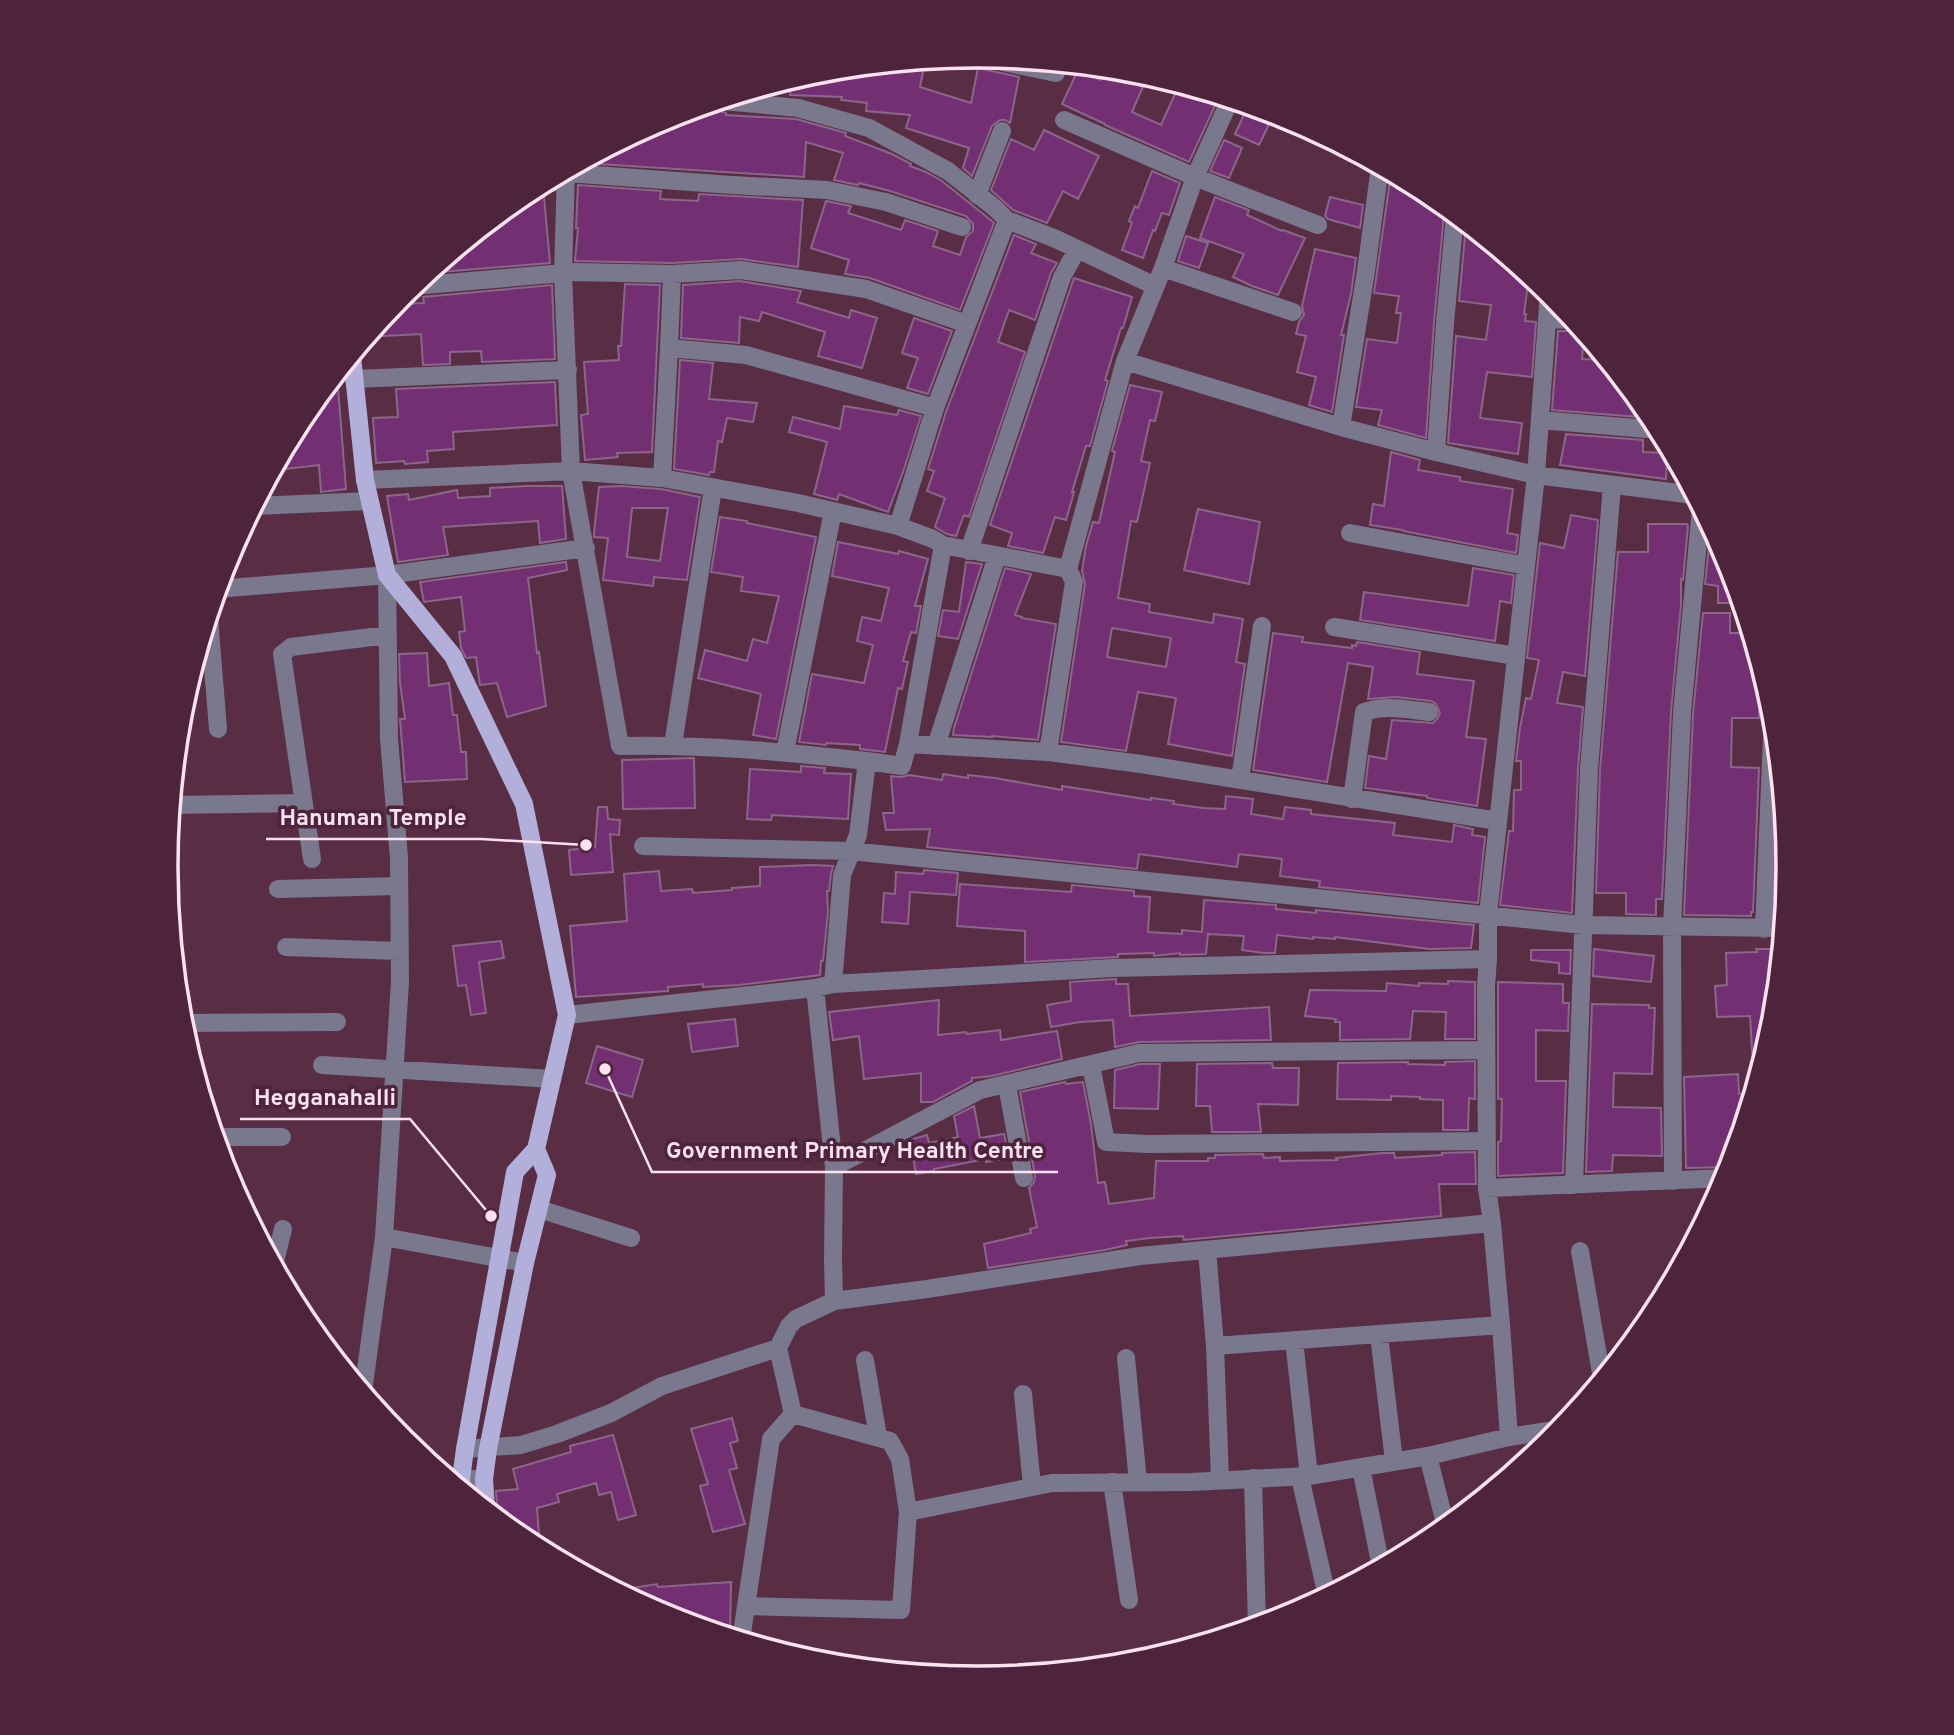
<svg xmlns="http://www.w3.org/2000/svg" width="1954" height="1735" viewBox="0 0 1954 1735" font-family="Overpass,sans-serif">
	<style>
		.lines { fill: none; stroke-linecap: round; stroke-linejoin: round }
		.stream { stroke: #002736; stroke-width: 6 }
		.building { fill: #722f72; stroke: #8b668a; stroke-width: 2; fill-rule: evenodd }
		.minor { stroke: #79788d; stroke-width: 18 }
		.major { stroke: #b2b0da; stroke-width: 18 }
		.rim { fill: none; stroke: #fee2ef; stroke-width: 3.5 }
		.leader { fill: none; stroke: #fee2ef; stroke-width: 2.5 }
		.callout-dot { fill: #fee2ef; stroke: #4d243b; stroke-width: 2.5 }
		.callout-label { font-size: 23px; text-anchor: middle; font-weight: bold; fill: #fee2ef; stroke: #4d243b; stroke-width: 7; stroke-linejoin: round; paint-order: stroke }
	</style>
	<rect width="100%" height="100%" fill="#592e45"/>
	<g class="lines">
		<!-- stream -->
		<path class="stream" d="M1154 1649 1193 1646"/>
	</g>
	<!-- building -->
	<path class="building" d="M925 61 920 87 971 103 978 68 1019 77 1010 123 1005 120H1000L992 126 972 176 963 168 969 148 906 128 910 115 866 111 867 103 841 100 842 97 790 95 791 80 819 72Z
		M1105 69H1114L1128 76 1131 71 1148 75 1132 112 1161 125 1179 85 1219 97 1189 162 1105 125V124L1062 104 1078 70 1100 80Z
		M712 104 716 110 726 113V115L796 119 846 133 845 136 892 154 911 164 910 166 926 172 942 181 987 217 994 223 960 310 870 278 845 274 849 260 811 248 826 201 851 206 848 213 901 230 905 220 938 231 933 246 960 255 966 237 973 231V224L966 216 890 191 859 183 858 185 834 180 843 153 806 142 804 177 582 163 667 118Z
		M1248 106 1273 116 1259 145 1235 134Z
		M1044 130 1099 156 1078 199 1063 191 1047 223 1013 210 991 190 1011 139 1034 150Z
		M1224 140 1242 148 1229 178 1210 171Z
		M1152 171 1180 183 1169 215 1162 213 1155 231 1153 230 1143 258 1122 250 1132 223 1129 221 1135 206 1138 208Z
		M1391 173 1428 193 1446 208 1444 214 1434 322 1426 438 1378 425 1382 410 1356 407 1367 339 1397 343 1401 313H1396L1399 296 1374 293Z
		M578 185 661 191 660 199 698 201 699 194 803 200 798 267 741 259 672 263 575 261 578 228H576Z
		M544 197 550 263 428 273 517 200Z
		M1215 197 1249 210 1247 215 1282 231 1283 230 1305 238 1278 295 1252 286 1233 277 1244 254 1200 238Z
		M1330 197 1363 205 1360 228 1328 219 1325 216Z
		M1466 224 1529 276 1524 314H1526L1525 321 1536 322 1532 377 1487 372 1480 418 1522 423 1518 454 1448 443 1456 336 1486 340 1491 305 1459 301Z
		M1014 235 1036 244 1031 253 1057 263 1051 273 1035 320 1009 310 998 342 1025 352 969 517 964 515 956 536 947 534 935 527 945 498 927 491 934 471 928 469 946 412Z
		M1186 236 1208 243 1199 268 1178 261Z
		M1315 249 1356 258 1351 294 1341 335H1344L1332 412 1309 405 1316 377 1297 372 1306 336 1296 334 1299 322 1304 315 1302 306Z
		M1074 278 1132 297 1123 328H1121L1105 380 1108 381 1090 446H1086L1072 492H1074L1066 520 1055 517 1043 553 1008 546 1012 533 990 525Z
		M740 281 801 291 797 302 849 318 851 310 877 318 862 368 818 356 825 332 762 312 759 321 740 317 739 343 681 338 683 285Z
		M625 284 660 285 652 452 617 453 618 457 585 460 581 415 588 414 584 362 619 360 618 346H621Z
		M552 285 555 359 482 362 481 351 450 352V364L423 365 421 334 367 337 394 304 424 303 423 297Z
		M914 318 952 331 928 394 907 388 918 358 902 353Z
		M1580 329 1584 334 1582 359 1605 360 1652 418 1552 410 1558 331H1573Z
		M680 360 713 363 709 399 757 403 753 422 727 418 722 442 718 441 714 472H710L709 475 674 469Z
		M337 375 346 489 321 492 319 465 286 469 284 450 302 416Z
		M555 382 557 425 453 432 454 449 427 451 428 462 405 464 404 461 376 463 373 418 398 417 396 389Z
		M1130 385 1162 392 1155 421 1150 420 1141 461 1150 463 1137 522 1131 521 1118 598 1150 604 1149 612 1213 623 1214 614 1243 619 1236 662 1245 664 1232 756 1168 744 1176 698 1138 692 1126 751 1061 742 1085 584 1082 571 1086 546 1093 522 1099 523 1115 452 1112 451ZM1112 628 1171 638 1166 667 1107 657Z
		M844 406 897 415 899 410 921 416 903 472 888 512 839 494 837 500 814 494 827 442 789 432 793 417 840 429Z
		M1566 434 1643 440V452L1667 453 1666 479 1560 465Z
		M1391 452 1420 460 1418 470 1460 477V481L1513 489 1507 533 1518 535 1516 553 1403 531V530L1370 525 1373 504 1384 506Z
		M527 486H562L566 539 540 543 538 521 443 527 448 555 398 562 387 496 408 494 409 500 457 490 458 498 490 496V488Z
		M620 486 661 489 700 497 687 580 654 577 653 586 603 580 608 538 594 537V533L599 487ZM632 508H668L660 561 627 557Z
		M1198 509 1260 522 1249 584 1184 570Z
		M1571 515 1598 520 1585 676 1563 672 1557 703 1583 707 1578 769 1572 913 1500 905 1509 831H1513L1514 790H1521V761H1516L1520 728 1526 698 1531 699 1539 660 1527 658 1540 543 1564 548Z
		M720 517 747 521V523L816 537 776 739 753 735 761 694 698 678 705 650 747 661 753 639 767 643 779 596 741 591 743 577 711 572Z
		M1648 524H1687L1688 526 1683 580 1681 579V604L1671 712 1662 899H1656V915L1626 914V893H1596L1600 770 1618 552H1648Z
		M1711 527 1727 557 1741 603H1718V586L1705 584Z
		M838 542 898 554 899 551 928 559 915 606H921L916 633 911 632 903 661 908 662 902 689 898 688 885 752 860 749V745L826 743V745L799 742 812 674 864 683 873 645 857 641 862 617 881 621 889 588 832 576Z
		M566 562 567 570 528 578 537 653 539 652 546 706 507 717 497 683 480 685 476 657 466 658 461 648 459 632 465 631 461 597 424 602 420 582Z
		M966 562 982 564 958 639 938 636 943 610 959 612Z
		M1005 568 1031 574 1015 615 1022 617V618L1056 624 1038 740 992 736V737L953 735 954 728Z
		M1473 568 1514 575 1511 603 1500 601 1495 641 1360 620 1364 592 1468 606Z
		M1703 613H1730V633H1750L1760 668 1759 718H1732L1731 767 1759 768 1753 912H1751V916L1684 915 1693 714Z
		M1273 633 1303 637 1302 642 1352 648V645L1356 646 1357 642 1420 652 1417 674 1474 681 1466 737 1486 739 1477 806 1427 798V796L1365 788 1369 756 1386 759 1392 720 1433 723 1437 719 1440 713 1436 704 1431 701 1396 697 1368 699 1373 667 1348 663 1327 782 1253 770Z
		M427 653 429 686 449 683 453 715H457L461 752H466L467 779 405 782 400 719H405L400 683 399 654Z
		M694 758 695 808 623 809 622 760Z
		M801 766 825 768 824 773 851 774 848 819 772 815 771 820 747 819 750 769 801 772Z
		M943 774 968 778V775L995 778 1062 790V786L1151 800V798L1174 801 1173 804 1203 808 1225 809 1226 796 1253 799 1251 814 1283 819 1285 807 1311 810V814L1395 823 1393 835 1452 842 1454 825 1473 829 1472 835 1485 837 1478 903 1319 887 1320 881 1280 876 1282 859 1239 854 1237 867 1139 854 1137 869 927 847 930 829 886 830 883 813H894L891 776 901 777 909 775 942 780Z
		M1781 792 1788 868 1784 913H1776Z
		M598 807H607L608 819 620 820 619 835 610 834 613 872 571 875 569 850 595 847Z
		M812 865 833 866 831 874 829 891H827L828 912 823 961H821L820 975 739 985 703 987V984L668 987V991L576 997 570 926 627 921 624 874 659 871 661 891 692 889 693 893 732 890V888L760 886V867Z
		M924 870 958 873 956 895 910 892 908 924 882 922 884 893 895 894 896 872 923 874Z
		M960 884 1071 892 1072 885 1134 891V896L1150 897 1148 932 1182 934V930L1202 932 1204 900 1276 905V909L1316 913V910L1474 925 1471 948 1429 949 1335 937V939L1313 937V939L1277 935 1275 953H1263L1242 950 1244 936 1208 934 1206 954 1180 955V953L1154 956V953L1118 954V957L1025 962V931L957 926Z
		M501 941 504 958 479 962 486 1013 471 1015 466 985 458 986 453 946Z
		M1594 949 1654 956 1651 982 1593 976Z
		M1756 949H1779L1780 958 1773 1026 1756 1082H1754L1750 1016 1717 1017 1715 986 1727 985 1726 953 1757 952Z
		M1531 950H1571L1570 974 1559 973V963L1531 960Z
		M1116 979V984H1128L1130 1016 1269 1007 1271 1040 1139 1042 1115 1047 1113 1020 1080 1022 1051 1027 1047 1005 1071 1001 1070 982Z
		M1448 981 1475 982V1039H1445L1446 1012 1413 1011 1410 1039 1340 1040V1022H1335L1336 1019 1305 1016 1310 990 1386 991 1387 983 1419 986V983L1448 984Z
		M1498 982 1563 984V1003H1569L1568 1031 1536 1030V1081H1566L1563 1173 1498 1176V1142L1501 1141 1502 1099H1498Z
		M939 1000 938 1035 966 1032 967 1034 1000 1030 1001 1040 1057 1031 1062 1059 992 1076 972 1078V1081L933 1102H921V1073L864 1079 859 1036 833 1040 829 1012Z
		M1592 1004 1649 1005V1008H1655L1652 1074 1614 1073 1613 1107 1661 1108 1662 1156 1613 1155 1612 1171 1586 1172Z
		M735 1019 738 1046 692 1052 688 1024Z
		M597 1046 643 1060 632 1097 586 1083Z
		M1475 1061V1099L1469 1098 1468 1130H1443V1100L1420 1099V1097L1391 1096V1100L1337 1099 1338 1063 1408 1062V1064L1445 1065V1062Z
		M1272 1063 1273 1068H1299L1298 1105 1258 1104 1261 1132H1212L1210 1106H1196L1197 1064Z
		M1140 1064H1160L1158 1109 1114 1108 1115 1070Z
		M1738 1074 1739 1094H1752L1730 1167 1686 1168 1684 1077Z
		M1065 1082 1066 1084 1083 1082 1091 1124 1098 1183 1105 1182 1109 1204 1154 1198 1156 1161H1208V1158H1215V1155L1263 1154 1264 1158 1280 1157V1161L1337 1160 1336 1158 1382 1153H1394L1395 1158 1442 1155V1153L1475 1152 1476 1184H1439L1441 1216 1184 1240 1183 1236 1150 1238 1126 1241 1127 1245 1105 1250 988 1268 984 1244 1031 1233 1030 1229 1037 1227 1029 1188 1034 1182 1035 1176 1020 1092Z
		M974 1106 980 1138 1004 1134 1009 1158 986 1162V1159L934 1169V1171L916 1174 910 1140 927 1135 929 1143 958 1137 954 1116Z
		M732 1418 738 1441 730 1443 737 1468 729 1470 745 1524 713 1532 700 1486 708 1484 691 1429Z
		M613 1435 636 1515 618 1520 611 1492 599 1495 596 1483 557 1494 559 1502 537 1508 540 1549 526 1542 495 1517 497 1508 496 1491 518 1489 513 1469 571 1452 570 1446Z
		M731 1582 730 1636 666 1617 634 1600 632 1588 657 1584 658 1587Z"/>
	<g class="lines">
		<!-- minor -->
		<path class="minor" d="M975 56 1056 73
			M723 101 798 108 869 128 948 171 995 208 1007 220 1056 239 1155 286
			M1064 120 1195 177 1318 225
			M566 171 563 273 571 471 620 746C703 744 785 752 867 761
			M567 173 732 185 827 190 886 202 962 227
			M545 183 566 181
			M977 195 1002 131
			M1163 268 1293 312
			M413 286 575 272 672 274 741 270 866 289 967 324
			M1547 319 1573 320
			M669 348 672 274
			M1125 361 1341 427 1436 452 1536 475 1694 495
			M354 379 568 370
			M1540 420 1659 430
			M1341 427 1366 271 1380 167
			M1436 452 1445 323 1455 215
			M662 478 669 348 746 355 935 408
			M365 480 571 471 662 478 798 503 898 526 933 539 943 545 1068 569
			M255 506 369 501
			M898 526 935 408 1007 220
			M1350 533 1526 566
			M969 551 1062 277 1077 250
			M217 589 387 575 586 548
			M209 618 218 729
			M1334 627 1516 656
			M908 744 1048 752 1141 764 1498 821
			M673 745 713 488
			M936 746 997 556
			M785 752 833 511
			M1048 752 1074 582 1068 569 1125 361 1163 268 1195 177 1230 100
			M1240 780 1262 626
			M1352 799 1364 712C1385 705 1407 709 1429 712
			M172 805 304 803
			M643 846 850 851 1583 925 1783 928
			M312 859 282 654 291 647 388 635
			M278 889 399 886
			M1764 929 1773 713
			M286 947 399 951
			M833 984 842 875 858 835 867 761 902 766 908 744 943 545
			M567 1015 815 988 833 984 1113 968 1488 959
			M181 1023 337 1022
			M322 1065 552 1079
			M1091 1065 1106 1142 1148 1144 1487 1141
			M1007 1085 1024 1178
			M215 1137H282
			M834 1167 980 1090 1139 1053 1486 1050
			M1673 1181 1672 927 1682 713 1701 509
			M1574 1185 1589 769 1612 485
			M1487 1188 1727 1178
			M539 1209 631 1238
			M384 1237 525 1263
			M1207 1250 1215 1346 1220 1480
			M1580 1251 1602 1379
			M274 1265 283 1229
			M834 1301 927 1289 1140 1256 1492 1223
			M1379 1335 1394 1461
			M1294 1340 1309 1476
			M1215 1346 1501 1325
			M1126 1358 1138 1482
			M865 1360 878 1437
			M363 1392 384 1237 400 982 399 858 389 739 387 575
			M1023 1394 1032 1486
			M793 1414 890 1441 900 1459 908 1512 1052 1483 1191 1482 1309 1476 1428 1456 1509 1437 1561 1429
			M793 1414 778 1348 789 1326 796 1319 834 1301 833 1259 834 1167 815 988
			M1509 1437 1501 1325 1492 1223 1487 1188 1486 986 1488 959V914L1536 475 1549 292
			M465 1449 521 1445 557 1434 611 1413 662 1386 778 1348
			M1428 1456 1446 1527
			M1361 1468 1381 1567
			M1300 1477 1327 1596
			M1253 1478 1257 1626
			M449 1479H484
			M1112 1482 1129 1600
			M746 1606 901 1610 908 1512
			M741 1640 771 1439 793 1414"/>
		<!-- major -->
		<path class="major" d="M352 356 365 480 387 575 453 656 524 804 567 1015 536 1149 547 1175 525 1263 488 1449 484 1479 486 1509
			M462 1490 461 1479 465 1449 515 1172 536 1149"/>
	</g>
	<!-- crop -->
	<path d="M0 0H1954V1735H0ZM178 867a799 799 0 1 1 1598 0a799 799 0 1 1-1598 0Z" fill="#4d243b" fill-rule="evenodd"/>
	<path class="rim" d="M178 867a799 799 0 1 1 1598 0a799 799 0 1 1-1598 0Z"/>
	<!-- callouts -->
	<path class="leader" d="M586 845L481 839H266M491 1216L410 1119H240M605 1069L652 1172H1058"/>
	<g class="callout-dot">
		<circle cx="586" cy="845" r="7"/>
		<circle cx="491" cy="1216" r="7"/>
		<circle cx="605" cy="1069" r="7"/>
	</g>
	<g class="callout-label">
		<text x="373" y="825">Hanuman Temple</text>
		<text x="325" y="1105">Hegganahalli</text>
		<text x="855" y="1158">Government Primary Health Centre</text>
	</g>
</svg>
